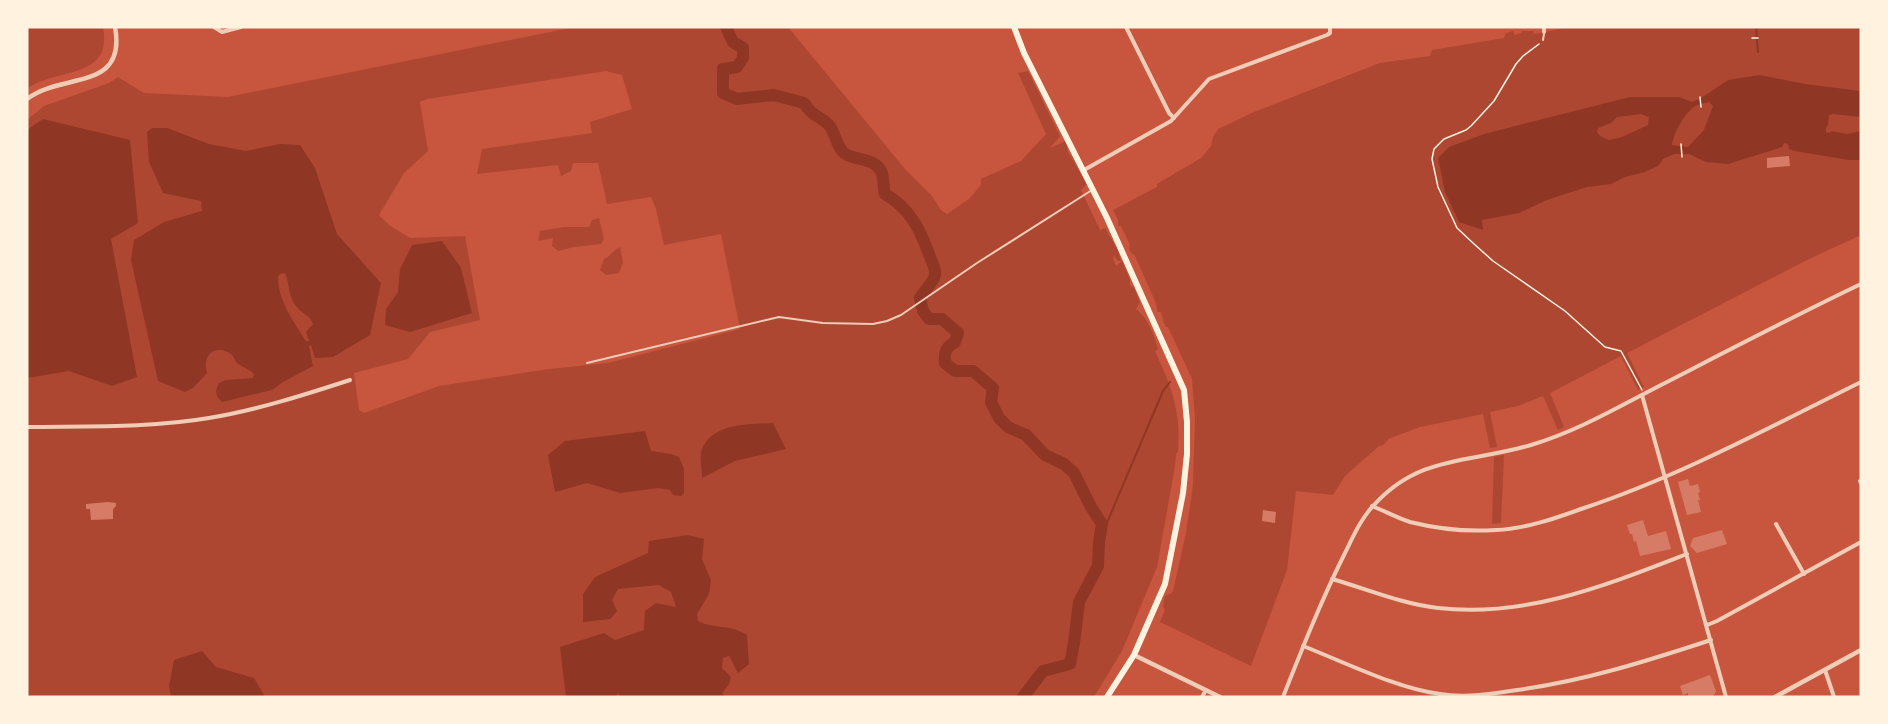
<svg xmlns="http://www.w3.org/2000/svg" width="1888" height="724" viewBox="0 0 1888 724" font-family="Poppins,sans-serif">
	<style>
		.green { fill: #ae4732; fill-rule: evenodd }
		.water { fill: #8f3625; fill-rule: evenodd }
		.lines { fill: none; stroke-linecap: round; stroke-linejoin: round }
		.stream { stroke: #8f3625; stroke-width: 2 }
		.river { stroke: #8f3625; stroke-width: 12 }
		.building { fill: #d67c66 }
		.path { stroke: #fff3e0; stroke-width: 1.5 }
		.service { stroke: #f1ccb7; stroke-width: 2 }
		.minor { stroke: #f1ccb7; stroke-width: 4 }
		.tertiary { stroke: #f1ccb7; stroke-width: 4.5 }
		.primary { stroke: #fff3e0; stroke-width: 6 }
	</style>
	<rect width="100%" height="100%" fill="#c8553d"/>
	<!-- green -->
	<path class="green" d="M27 27H103C113 81 56 67 27 89Z
		M575 27H788L905 169 932 196 941 210 947 214 969 199 981 185V179L1021 161 1046 134 1018 73 1028 71 1060 136 1050 148 1066 141 1068 152 1087 184 1081 190 1101 232V230L1105 228 1118 250 1121 261H1118L1114 256 1113 258 1116 266 1122 261 1130 280V285L1134 288 1140 302 1136 309C1148 318 1154 335 1158 349L1155 351C1172 388 1181 411 1178 452L1176 454 1175 466 1157 567 1122 651 1094 697H27V120L44 106 109 83 118 77 144 93 228 97ZM606 71 622 75 632 109 590 122 592 133 482 149 477 174 558 165 561 176 571 171 573 163H598L607 204 651 197 656 209 664 245 721 234 740 329 608 363 549 369 439 386 364 413 359 410 354 373 408 359 430 332 480 320 465 236 410 238 389 225 379 215 404 173 428 151 420 102 427 99Z
		M1571 27H1861V235L1809 259 1627 353 1644 387 1638 390 1621 356 1550 393 1564 427 1558 430 1543 396 1518 406 1490 412 1497 447 1490 448 1483 414 1420 427 1388 439V440L1382 446H1379L1345 476 1333 495 1296 491 1287 570 1251 666 1160 622 1165 610 1163 606 1165 596 1172 593 1174 587 1186 533 1193 485 1195 418 1192 379 1168 327H1166C1163 322 1163 318 1161 312H1158L1155 301 1134 254H1132L1129 249 1130 245 1121 226H1118V220L1113 210 1157 187V184L1201 158 1211 146 1213 137 1218 129 1254 112 1380 63 1430 56 1432 50 1504 38 1506 33 1513 31 1515 35 1521 33 1522 31H1533L1534 34Z
		M599 218 604 239 601 244 574 247 558 251 552 246 553 238 538 241 540 231 564 227H589L592 220Z
		M620 247 623 263 619 273 606 275 600 270 604 259C611 256 613 250 620 247Z
		M1504 455 1501 523 1492 524 1494 457Z"/>
	<!-- water -->
	<path class="water" d="M1760 75 1805 84 1861 91V117L1833 114 1829 115 1828 125 1826 128V132L1830 133 1831 131 1847 134 1861 131V160H1849L1795 151 1789 149 1788 144 1784 143 1782 147 1728 164 1706 162 1689 154H1674L1663 159 1658 166 1645 172 1625 177 1611 184 1587 187 1547 200 1519 213 1482 220 1483 230 1459 222 1445 192 1438 158 1449 147 1484 134 1630 97H1679L1692 102 1700 99 1728 80ZM1709 102 1713 106 1704 130 1688 147 1672 145C1674 132 1684 114 1695 106 1699 104 1705 103 1709 102ZM1641 114 1649 117 1648 125 1622 137 1609 140 1600 136 1597 132 1598 128 1611 123 1617 117Z
		M43 119 130 140 138 223 111 239 137 377 112 386 69 371 27 378V130Z
		M152 128H167L209 144 246 151 280 144 300 145 315 168 337 234 381 283 370 335 333 357 315 358 311 345 309 346 313 366 283 382 272 390 222 402C215 395 215 391 219 383L226 380 253 378 254 374C249 369 242 367 237 363 235 361 234 357 232 355 222 346 207 349 206 363 205 367 207 370 207 373L193 388 185 392 158 381 131 260 134 240 164 222 202 211 201 201 163 193 149 162 147 132ZM285 273C290 284 288 297 296 306 302 314 310 315 313 324L306 332 309 341H306C294 322 278 301 278 277L280 274Z
		M442 241 461 268 472 313 410 332 385 325 386 309 398 292 400 269 412 245Z
		M773 423 786 449 735 461 702 478C702 470 699 456 702 449 713 423 749 424 773 423Z
		M645 431 651 451 671 454 679 457 684 469V493L681 496 673 495 670 490 658 488 620 493 587 483 555 492 548 455 565 441Z
		M688 535 704 539 702 559 711 580 709 594 697 614 698 621C713 629 730 624 747 635L749 664 738 673 729 656 723 658 722 668 731 677 729 684 722 693 725 697H620L618 692 616 697H566L560 647 604 633 615 640 644 630 645 611 656 603 676 607 671 592 659 585 618 589 612 600 617 611 610 619 583 622V594L595 577 648 553 649 541Z
		M202 651 216 667 254 678 265 697H171L169 686 174 660Z"/>
	<g class="lines">
		<!-- stream -->
		<path class="stream" d="M1756 27 1758 52
			M1100 539 1163 391 1170 382"/>
		<!-- river -->
		<path class="river" d="M726 27 733 42 743 48V58L737 67 723 69V93L737 99 774 95 804 103C813 117 818 115 828 124 836 132 835 145 844 153 854 161 874 157 881 171 884 177 883 187 885 194 910 208 921 231 930 257 932 262 936 269 935 275 934 282 924 290 920 298L923 311 929 319H942L958 333 955 342C946 347 944 352 945 363L955 371H973L993 388 991 402 999 418 1008 427 1026 435 1045 455 1064 464 1074 473 1091 507 1102 524 1099 542 1098 566 1079 602 1074 643 1070 664 1043 671 1023 697"/>
	</g>
	<!-- building -->
	<path class="building" d="M1789 156 1790 166 1767 168V158Z
		M1688 479 1690 486 1698 484 1700 492 1698 493 1700 500H1698L1701 512 1687 515 1678 482Z
		M108 502 116 503V506L113 509V519L91 520 90 509H86V504Z
		M1263 510 1276 512 1275 523 1262 521Z
		M1643 520 1648 536 1666 531 1671 549 1640 556 1636 541 1634 542 1632 534H1630L1627 525Z
		M1722 530 1727 544 1697 553 1690 546 1693 538Z
		M1710 675 1716 691 1713 697H1688V693L1683 695 1680 686Z"/>
	<g class="lines">
		<!-- path -->
		<path class="path" d="M1752 38H1758
			M1539 44 1523 56 1516 64 1494 101 1471 126 1466 130 1444 139 1434 149 1432 159 1438 187 1457 228 1473 243 1493 261 1565 311 1605 347 1621 351 1642 390
			M1700 97 1701 107
			M1681 144 1682 157"/>
		<!-- service -->
		<path class="service" d="M1543 40 1544 34
			M587 363 779 317 823 323 873 324 887 321 901 315 977 263 1092 190"/>
		<!-- minor -->
		<path class="minor" d="M214 27 222 32 241 27
			M1126 27 1169 113 1174 118
			M1544 27V32
			M1084 170 1171 121 1209 79 1327 35 1330 33V27
			M1642 395 1726 697
			M27 427C87 426 150 428 209 418 257 410 304 395 350 380
			M1860 481 1861 483
			M1372 506C1385 511 1397 518 1410 522 1438 529 1467 532 1496 530 1525 529 1556 518 1584 508 1680 476 1770 427 1861 382
			M1776 524 1804 574
			M1332 579C1367 589 1402 604 1438 608 1526 618 1607 585 1687 554
			M1707 625 1717 621 1861 542
			M1303 646C1344 662 1398 689 1440 694 1465 698 1492 694 1517 690 1584 681 1647 661 1711 640
			M1825 670 1834 697
			M1202 697 1206 690
			M1283 697C1302 649 1321 601 1344 555 1352 539 1361 518 1374 505 1420 454 1472 463 1531 445 1578 431 1620 406 1663 384 1729 350 1794 316 1861 284"/>
		<!-- tertiary -->
		<path class="tertiary" d="M27 99C62 72 127 92 115 27
			M1134 655 1220 697
			M1775 697 1861 650"/>
		<!-- primary -->
		<path class="primary" d="M1014 27 1024 53 1107 218 1184 390 1187 422V454L1183 493 1165 584 1134 655 1107 697"/>
	</g>
	<!-- border -->
	<rect width="1888" height="724" fill="none" stroke="#fff3e0" stroke-width="57"/>
</svg>
